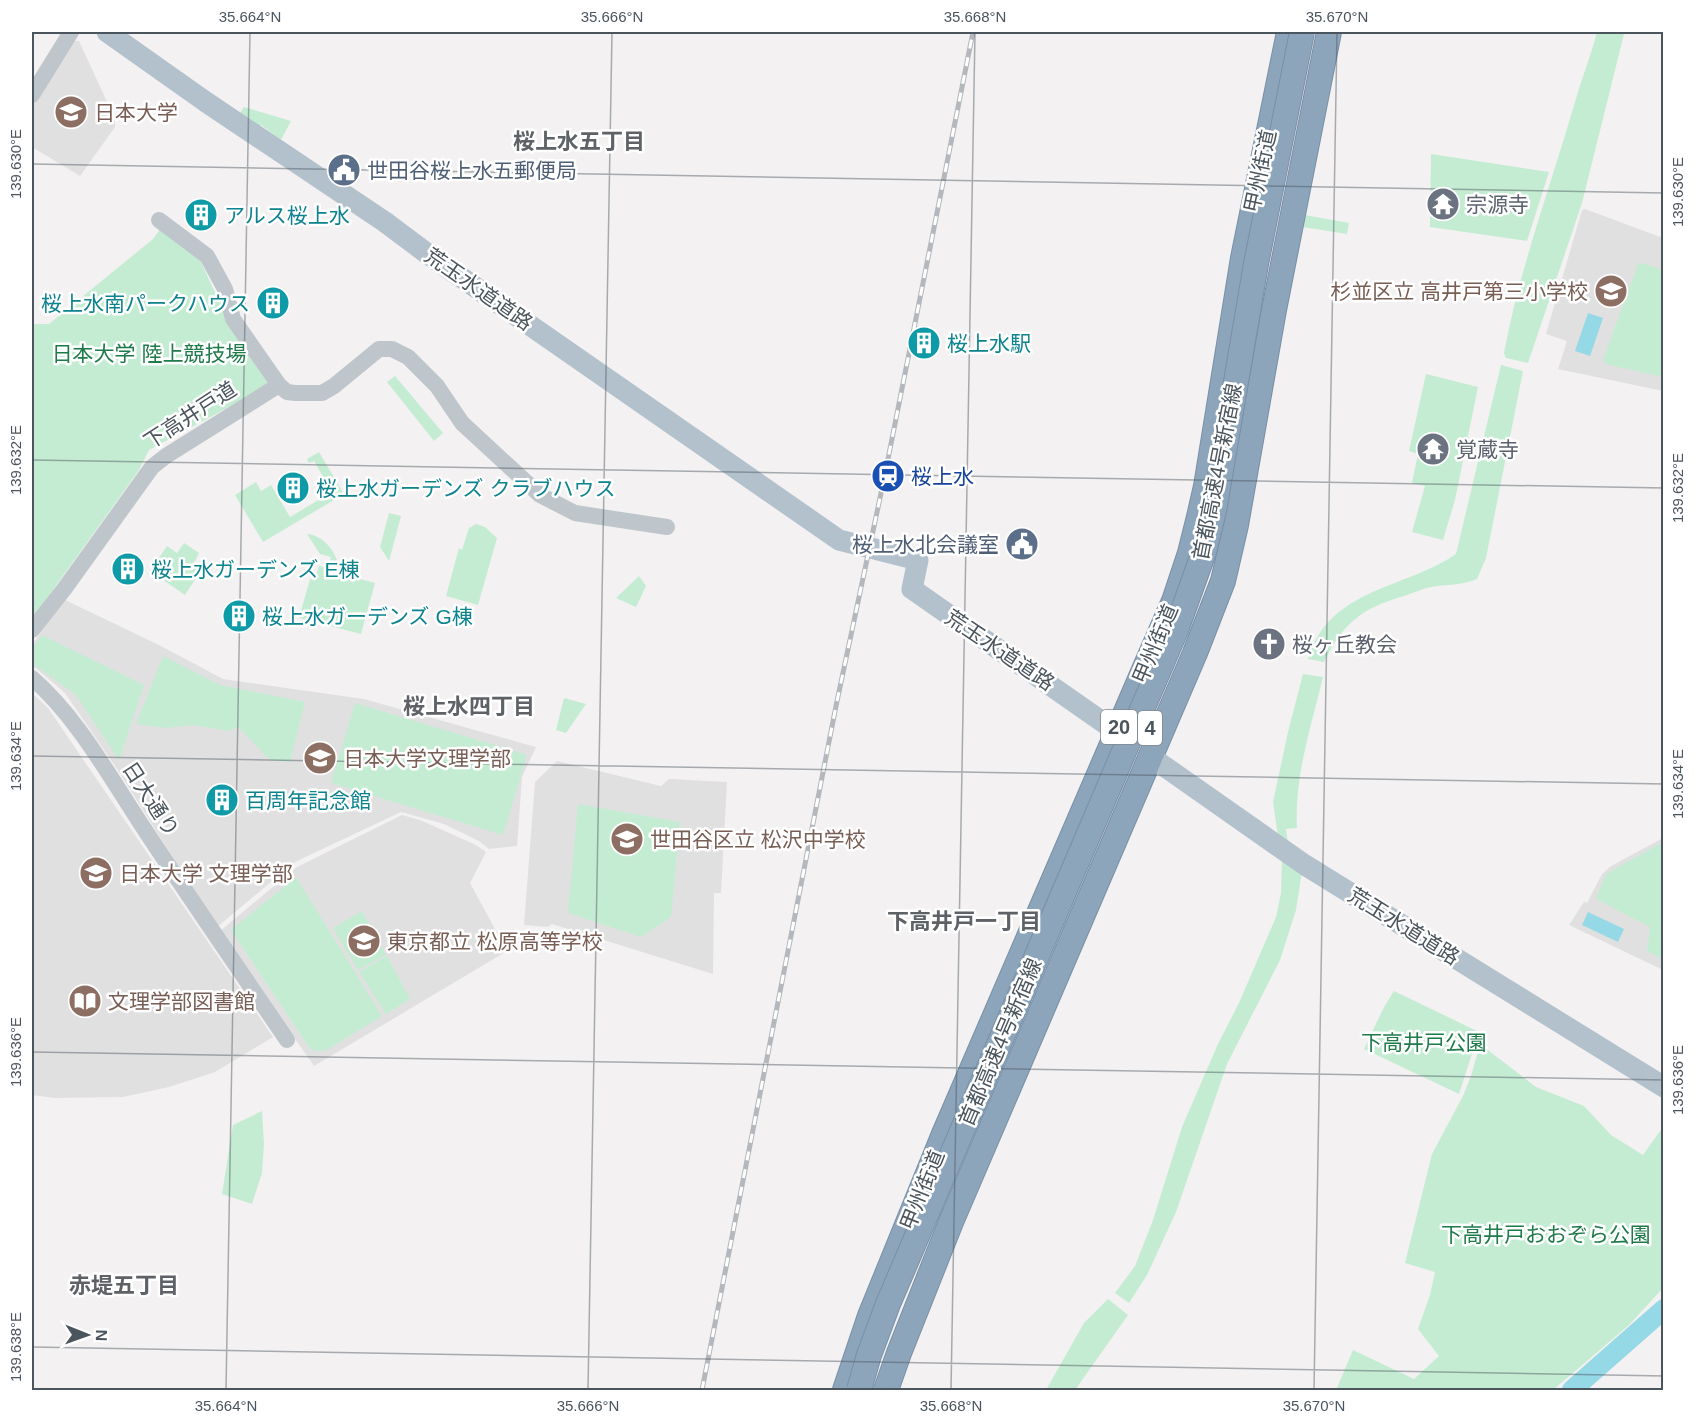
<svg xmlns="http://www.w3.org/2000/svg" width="1695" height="1422" viewBox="0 0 1695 1422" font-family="Helvetica,'Noto Sans JP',sans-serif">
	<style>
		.education { fill: #e1e0e1 }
		.green { fill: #c4ecd2 }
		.water { fill: #95d8e6 }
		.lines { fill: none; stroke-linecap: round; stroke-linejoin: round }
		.river { stroke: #95d8e6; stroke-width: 20 }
		.highway-casing { stroke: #7890a7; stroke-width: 26 }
		.minor { stroke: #bec6cc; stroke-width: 16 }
		.major { stroke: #b3c1cd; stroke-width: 21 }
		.highway { stroke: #8da5bb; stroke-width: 24 }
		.rail-casing { stroke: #b4b7bb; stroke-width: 5 }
		.rail { stroke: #fff; stroke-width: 3; stroke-dasharray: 9; stroke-linecap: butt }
		.highway-bridge-casing { stroke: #7890a7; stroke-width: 26; stroke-linecap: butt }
		.highway-bridge { stroke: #8da5bb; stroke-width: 24 }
		.ticks { fill: none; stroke: #4a555d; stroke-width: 1.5; stroke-opacity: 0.45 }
		.labels { text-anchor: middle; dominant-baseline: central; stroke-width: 5; stroke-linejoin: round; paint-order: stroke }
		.shield { fill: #fff; stroke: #80888e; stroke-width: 1.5 }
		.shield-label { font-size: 20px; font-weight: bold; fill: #4a555d }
		.education-label { font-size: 21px; fill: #785e54; stroke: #fff; text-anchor: start }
		.service-label { font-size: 21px; fill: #4e5e75; stroke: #fff; text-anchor: start }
		.street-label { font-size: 21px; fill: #4a555d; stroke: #fff }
		.worship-label { font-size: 21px; fill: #5b616d; stroke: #fff; text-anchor: start }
		.culture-label { font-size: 21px; fill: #0d838f; stroke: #fff; text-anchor: start }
		.park-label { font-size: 21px; fill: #1f7a4a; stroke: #fff }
		.transit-label { font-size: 21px; fill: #164399; stroke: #fff; text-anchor: start }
		.neighbourhood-label { font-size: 22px; font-weight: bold; fill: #5e6266; stroke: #fff }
		.neatline { fill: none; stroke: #4a555d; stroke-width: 2 }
		.ticks-label { font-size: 15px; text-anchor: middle; fill: #4a555d }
	</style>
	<rect width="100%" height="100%" fill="#f3f1f1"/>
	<!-- education -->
	<path class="education" d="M73 41H79L115 119V127L80 176 32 147V104Z
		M1585 209 1663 238V391L1558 369 1567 341 1546 334 1582 210Z
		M63 599 159 645 223 679 364 699 536 747 522 777 517 846 489 849 479 841 444 824 401 812 295 862 217 927 117 769 65 693 32 665V645Z
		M32 693 48 708 273 1037 215 1072 169 1087 123 1097 54 1098 32 1095Z
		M557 761 661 786 669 779 727 782 721 893H714L713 974 552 924 548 927 524 925 535 782Z
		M402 815 420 820 476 845 486 852 470 883 507 951 314 1066 220 931 297 867Z
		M1663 838V970L1569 925 1584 902 1587 903 1602 874 1611 866Z"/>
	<!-- green -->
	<path class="green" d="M1597 32H1615L1624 34 1582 203 1528 363 1506 358 1504 353C1520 267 1551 185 1575 102 1582 78 1591 55 1597 32Z
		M244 107 291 121 281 140 261 125 257 129 238 116Z
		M1431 154 1549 172 1527 241 1430 227Z
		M1305 215 1349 223 1347 234 1303 227Z
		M161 228 200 260 230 325 272 384 149 450 139 470 32 619V324H49L153 239Z
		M1642 263 1663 270V377L1606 364 1603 360 1638 264Z
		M1501 365 1523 371 1486 558 1477 579C1460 586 1447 584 1431 587 1422 589 1413 593 1404 596 1362 608 1343 623 1324 662L1308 659C1329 588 1405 589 1456 554Z
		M1426 374 1478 387 1455 500 1443 540 1412 532 1425 486 1412 483 1418 454 1409 451Z
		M395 376 443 433 434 441 387 382Z
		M319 452 344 494 263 542 235 495 256 482 261 491 271 485 290 517 332 492 314 461 309 463 307 459Z
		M389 513 401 516 389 561 380 547Z
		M476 524 485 527 497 538 478 605 446 596 459 548 462 550 469 528Z
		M307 534C327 536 338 556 341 574L375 583 361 634 299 618 310 579 315 580 319 566 328 568 331 557 320 554Z
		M184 543 199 553 194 563 202 569 185 595 150 571 167 546 177 553Z
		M639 576 646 586 636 607 616 598Z
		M42 635 144 685 119 760 76 695 32 663V649Z
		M163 656 220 685 305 702 290 762 270 760 238 727 228 731 193 725 166 728 136 724Z
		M1303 674 1323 677C1311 727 1294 777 1297 828L1286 829 1288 844 1278 836 1273 802 1288 732Z
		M564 698 586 704 566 733 556 730Z
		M355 703 527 755 503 835 331 783Z
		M578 804 680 822 671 917 641 937 568 913Z
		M1663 842H1664L1663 959 1647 951 1650 927 1596 899 1606 874Z
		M1282 858 1302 871 1296 910 1280 960 1227 1064 1176 1212 1147 1275 1129 1303 1115 1293 1135 1266 1153 1220 1182 1127 1218 1044 1239 1003 1276 917 1281 893Z
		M296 877 382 1016 325 1051 311 1050 231 930Z
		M362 911 386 955 358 970 333 928Z
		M387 956 410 999 386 1014 359 972Z
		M1394 991 1479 1032 1459 1094 1364 1049 1384 1007Z
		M1480 1044 1536 1087 1584 1106 1611 1135 1643 1155 1660 1131 1663 1133V1288L1629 1325 1553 1390H1336L1353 1350 1414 1379 1439 1356 1418 1329 1430 1295 1435 1272 1405 1263 1432 1154 1463 1096 1471 1076Z
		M262 1111 264 1144 262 1173 252 1204 222 1194 233 1125Z
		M1108 1299 1128 1315 1075 1390H1046L1084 1323Z"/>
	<!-- water -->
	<path class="water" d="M1588 313 1603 318 1590 356 1575 351Z
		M1588 912 1624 929 1618 942 1582 925Z"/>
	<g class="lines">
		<!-- river -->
		<path class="river" d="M1572 1390 1664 1309"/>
		<!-- highway casing -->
		<g class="highway-casing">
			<path id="highway" d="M845 1390 870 1316 944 1134 1144 670 1174 601 1190 553 1199 517 1206 486 1243 258 1289 32
				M886 1390 899 1353 951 1222 1195 653 1223 581 1236 525 1274 310 1329 32"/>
		</g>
		<!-- minor -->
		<path class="minor" d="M32 95 71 32
			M159 220 207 256 225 289 233 319 279 385 287 392 295 393H322L334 386 379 349H392L408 357 437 386 462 423 540 495 575 513 667 527
			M32 630 65 588 152 467 166 456 279 385
			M32 678C77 717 108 774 141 824 189 897 238 968 287 1040"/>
		<!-- major -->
		<path class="major" d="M107 32 206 102 385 222 429 255 839 540 918 560 912 589 1117 732
			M1151 757 1305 865 1664 1087"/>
		<!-- highway -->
		<use href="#highway" class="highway"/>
		<!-- rail casing -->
		<g class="rail-casing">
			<path id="rail" d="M702 1390 836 706 884 479 973 32"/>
		</g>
		<!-- rail -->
		<use href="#rail" class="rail"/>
		<!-- highway-bridge casing -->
		<g class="highway-bridge-casing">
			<path id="highway-bridge" d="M859 1390 869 1355 888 1304 1176 630 1204 552 1214 511 1256 264 1302 32"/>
		</g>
		<!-- highway-bridge -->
		<use href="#highway-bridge" class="highway-bridge"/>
	</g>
	<!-- ticks -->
	<path class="ticks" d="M32 164 1664 193M32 460 1664 488M32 756 1664 784M32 1052 1664 1080M32 1347 1664 1376M226 1390 250 32M588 1390 612 32M951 1390 975 32M1314 1390 1337 32"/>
	<!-- icons -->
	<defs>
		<g id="university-disc" transform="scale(1.725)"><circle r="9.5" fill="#8d6e63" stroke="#fff"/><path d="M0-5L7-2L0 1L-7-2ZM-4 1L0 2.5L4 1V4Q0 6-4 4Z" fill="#fff"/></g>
		<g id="civic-disc" transform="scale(1.725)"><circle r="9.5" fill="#5c6f8a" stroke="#fff"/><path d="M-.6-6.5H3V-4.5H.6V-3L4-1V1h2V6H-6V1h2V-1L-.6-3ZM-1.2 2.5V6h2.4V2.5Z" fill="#fff"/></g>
		<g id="temple-disc" transform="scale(1.725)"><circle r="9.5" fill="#6b7280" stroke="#fff"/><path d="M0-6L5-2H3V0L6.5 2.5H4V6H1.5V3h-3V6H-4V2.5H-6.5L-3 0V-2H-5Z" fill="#fff"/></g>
		<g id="building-disc" transform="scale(1.725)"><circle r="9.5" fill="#0f9aa8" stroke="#fff"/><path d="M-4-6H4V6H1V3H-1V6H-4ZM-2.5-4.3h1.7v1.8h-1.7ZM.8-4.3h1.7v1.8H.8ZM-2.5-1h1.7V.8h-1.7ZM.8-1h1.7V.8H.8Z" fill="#fff"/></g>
		<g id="school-disc" transform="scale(1.725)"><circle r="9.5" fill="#8d6e63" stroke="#fff"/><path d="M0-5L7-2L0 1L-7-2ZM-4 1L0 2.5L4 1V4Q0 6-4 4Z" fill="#fff"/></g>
		<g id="station-disc" transform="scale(1.725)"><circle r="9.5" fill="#1a4fb4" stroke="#fff"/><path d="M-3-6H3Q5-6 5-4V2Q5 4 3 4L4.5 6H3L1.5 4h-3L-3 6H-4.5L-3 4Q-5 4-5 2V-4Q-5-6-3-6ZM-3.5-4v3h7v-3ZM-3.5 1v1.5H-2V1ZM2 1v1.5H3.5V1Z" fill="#fff"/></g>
		<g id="church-disc" transform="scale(1.725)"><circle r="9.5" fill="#6b7280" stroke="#fff"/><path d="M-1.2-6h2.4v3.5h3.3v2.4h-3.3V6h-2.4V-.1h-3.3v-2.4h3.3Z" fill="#fff"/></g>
		<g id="library-disc" transform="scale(1.725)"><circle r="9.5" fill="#8d6e63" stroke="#fff"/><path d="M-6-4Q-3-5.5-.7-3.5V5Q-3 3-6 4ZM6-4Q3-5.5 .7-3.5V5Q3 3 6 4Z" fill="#fff"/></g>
	</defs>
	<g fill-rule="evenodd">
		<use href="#university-disc" x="71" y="112"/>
		<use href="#civic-disc" x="344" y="170"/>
		<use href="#temple-disc" x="1443" y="204"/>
		<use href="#building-disc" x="201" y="215"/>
		<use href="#school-disc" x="1611" y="291"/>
		<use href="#building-disc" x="273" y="303"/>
		<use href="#building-disc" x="924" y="343"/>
		<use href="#temple-disc" x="1433" y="449"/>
		<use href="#station-disc" x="888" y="476"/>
		<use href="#building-disc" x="293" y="488"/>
		<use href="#civic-disc" x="1022" y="544"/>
		<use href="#building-disc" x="128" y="569"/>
		<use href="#building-disc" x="239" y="616"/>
		<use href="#church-disc" x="1269" y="644"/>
		<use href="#university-disc" x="320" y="758"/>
		<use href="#building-disc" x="222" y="800"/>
		<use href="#school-disc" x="627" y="839"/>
		<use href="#university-disc" x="96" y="873"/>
		<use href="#school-disc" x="364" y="941"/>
		<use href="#library-disc" x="85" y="1001"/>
	</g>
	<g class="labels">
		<!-- shield labels -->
		<g class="shield">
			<rect x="1101" y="710" width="36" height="34" rx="4.5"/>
			<rect x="1138" y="711" width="24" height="34" rx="4.5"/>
		</g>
		<g class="shield-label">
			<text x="1119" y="727">20</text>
			<text x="1150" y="728">4</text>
		</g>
		<!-- education labels -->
		<g class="education-label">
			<text x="94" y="112">日本大学</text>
			<text x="1588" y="291" text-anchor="end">杉並区立 高井戸第三小学校</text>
			<text x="343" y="758">日本大学文理学部</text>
			<text x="650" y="839">世田谷区立 松沢中学校</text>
			<text x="119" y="873">日本大学 文理学部</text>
			<text x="387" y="941">東京都立 松原高等学校</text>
			<text x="108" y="1001">文理学部図書館</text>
		</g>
		<!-- service labels -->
		<g class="service-label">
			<text x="367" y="170">世田谷桜上水五郵便局</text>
			<text x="999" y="544" text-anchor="end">桜上水北会議室</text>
		</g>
		<!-- street labels -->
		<g class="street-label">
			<text transform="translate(1260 171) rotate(-78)">甲州街道</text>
			<text transform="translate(479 289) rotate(35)">荒玉水道道路</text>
			<text transform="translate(190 415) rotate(-33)">下高井戸道</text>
			<text transform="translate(1217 472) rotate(-79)">首都高速4号新宿線</text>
			<text transform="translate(1155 644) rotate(-67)">甲州街道</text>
			<text transform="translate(1000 650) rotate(34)">荒玉水道道路</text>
			<text transform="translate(151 799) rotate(57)">日大通り</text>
			<text transform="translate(1404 926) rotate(32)">荒玉水道道路</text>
			<text transform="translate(1000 1042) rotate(-67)">首都高速4号新宿線</text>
			<text transform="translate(922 1190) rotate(-68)">甲州街道</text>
		</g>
		<!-- worship labels -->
		<g class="worship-label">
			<text x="1466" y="204">宗源寺</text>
			<text x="1456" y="449">覚蔵寺</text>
			<text x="1292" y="644">桜ヶ丘教会</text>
		</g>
		<!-- culture labels -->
		<g class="culture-label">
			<text x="224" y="215">アルス桜上水</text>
			<text x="250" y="303" text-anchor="end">桜上水南パークハウス</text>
			<text x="947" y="343">桜上水駅</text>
			<text x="316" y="488">桜上水ガーデンズ クラブハウス</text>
			<text x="151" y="569">桜上水ガーデンズ E棟</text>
			<text x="262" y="616">桜上水ガーデンズ G棟</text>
			<text x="245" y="800">百周年記念館</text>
		</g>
		<!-- park labels -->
		<g class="park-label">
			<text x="149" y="353">日本大学 陸上競技場</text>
			<text x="1424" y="1042">下高井戸公園</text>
			<text x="1546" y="1234">下高井戸おおぞら公園</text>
		</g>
		<!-- transit labels -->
		<g class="transit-label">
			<text x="911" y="476">桜上水</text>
		</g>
		<!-- neighbourhood labels -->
		<g class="neighbourhood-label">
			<text x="579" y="141">桜上水五丁目</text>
			<text x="469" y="706">桜上水四丁目</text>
			<text x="964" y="921">下高井戸一丁目</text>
			<text x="124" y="1285">赤堤五丁目</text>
		</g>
	</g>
	<!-- border -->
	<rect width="1695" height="1422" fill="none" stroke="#ffffff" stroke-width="66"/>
	<!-- north arrow -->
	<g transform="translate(87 1335) rotate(91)" stroke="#ffffff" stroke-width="4.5" paint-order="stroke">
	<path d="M0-4.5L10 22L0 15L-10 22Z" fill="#4a555d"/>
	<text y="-9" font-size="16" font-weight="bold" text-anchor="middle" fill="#4a555d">N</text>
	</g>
	<rect x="33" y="33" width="1629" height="1356" class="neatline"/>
	<g class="ticks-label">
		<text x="250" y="22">35.664°N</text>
		<text x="612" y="22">35.666°N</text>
		<text x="975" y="22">35.668°N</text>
		<text x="1337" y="22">35.670°N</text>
		<text transform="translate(16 164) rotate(-90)" y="5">139.630°E</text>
		<text transform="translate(1678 192) rotate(-90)" y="5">139.630°E</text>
		<text transform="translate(16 460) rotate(-90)" y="5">139.632°E</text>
		<text transform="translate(1678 488) rotate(-90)" y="5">139.632°E</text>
		<text transform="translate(16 756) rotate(-90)" y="5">139.634°E</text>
		<text transform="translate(1678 784) rotate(-90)" y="5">139.634°E</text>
		<text transform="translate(16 1052) rotate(-90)" y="5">139.636°E</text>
		<text transform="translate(1678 1080) rotate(-90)" y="5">139.636°E</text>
		<text transform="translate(16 1347) rotate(-90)" y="5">139.638°E</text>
		<text x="226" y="1411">35.664°N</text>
		<text x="588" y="1411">35.666°N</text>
		<text x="951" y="1411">35.668°N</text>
		<text x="1314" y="1411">35.670°N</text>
	</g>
</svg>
